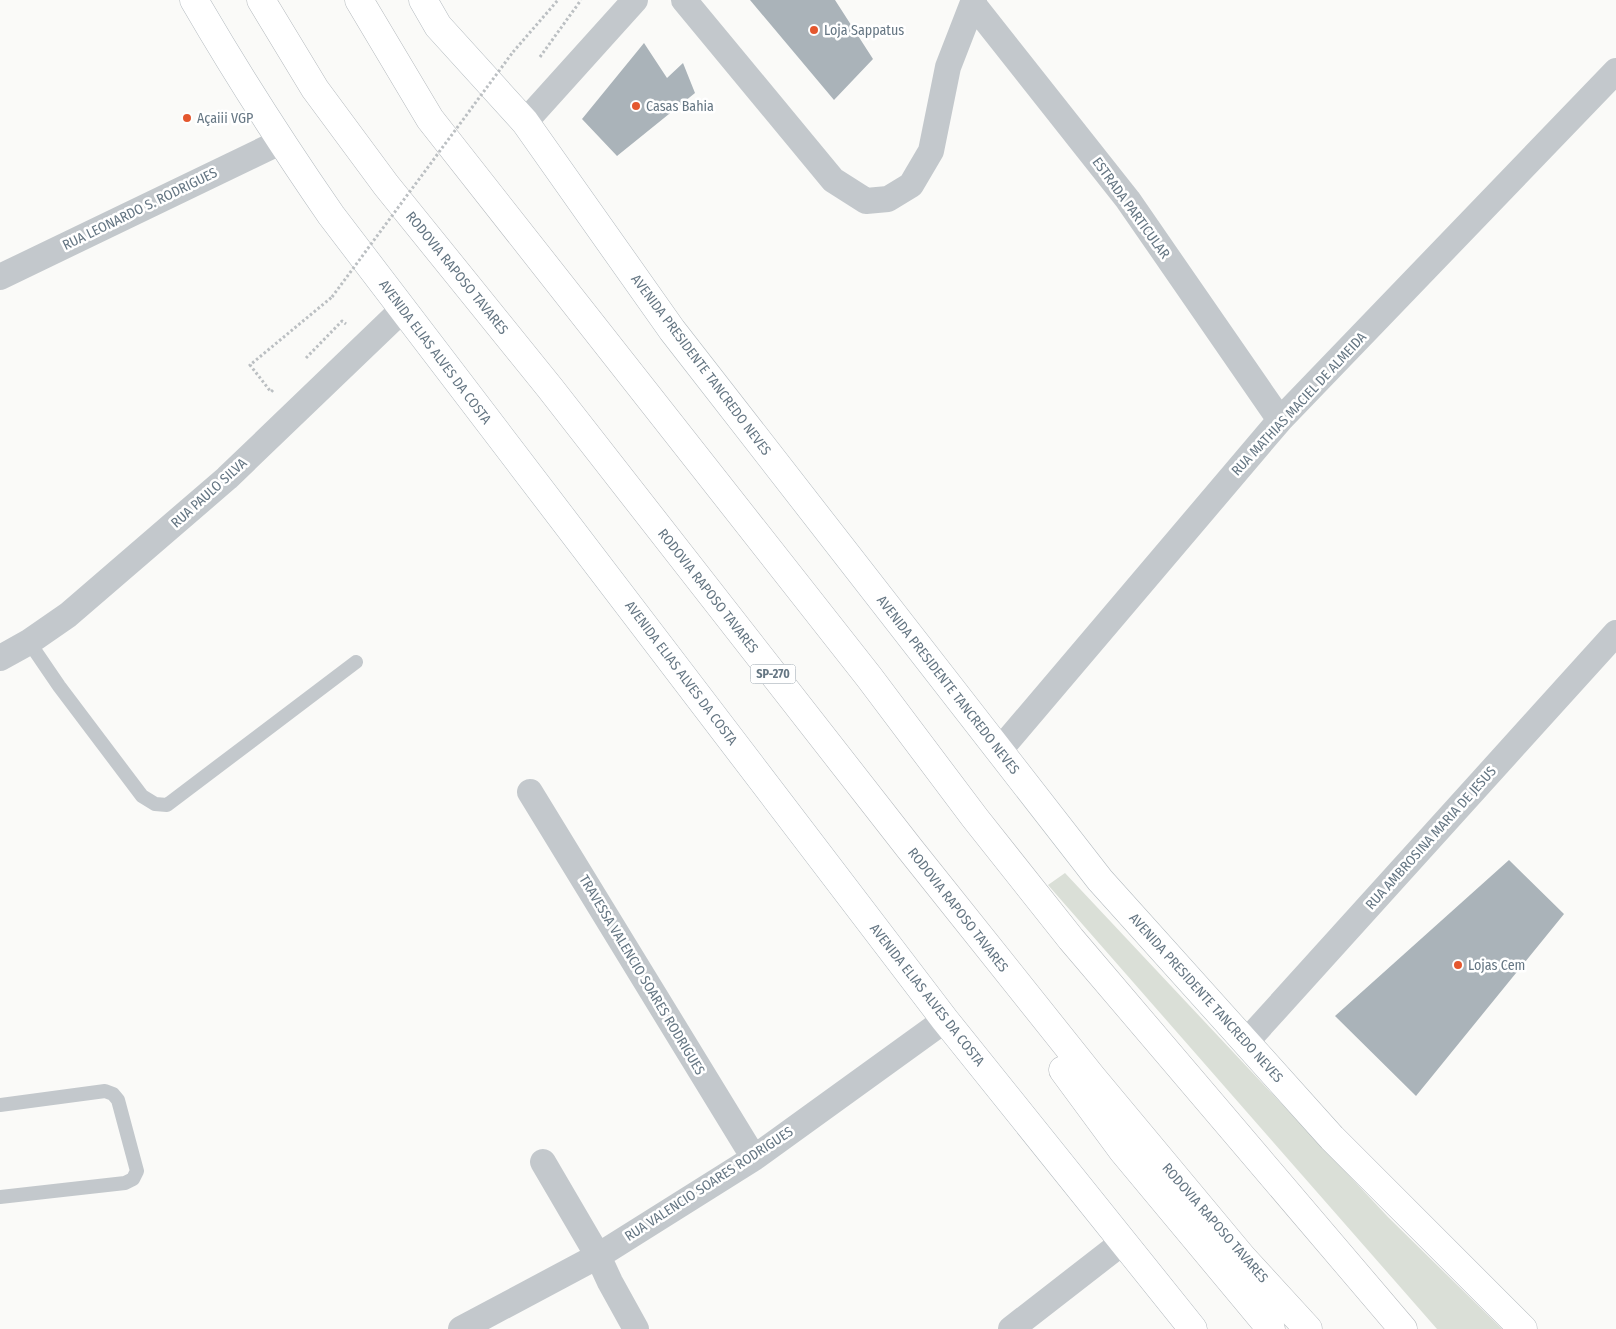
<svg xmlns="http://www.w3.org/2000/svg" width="1616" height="1329" viewBox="0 0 1616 1329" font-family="'Fira Sans Condensed',sans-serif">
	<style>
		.green { fill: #dadfd7 }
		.building { fill: #aab3b9 }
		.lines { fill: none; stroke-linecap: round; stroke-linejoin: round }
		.secondary-casing { stroke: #b3babf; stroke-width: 29 }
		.highway-casing { stroke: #b4b9bd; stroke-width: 29 }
		.path { stroke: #bbbfc2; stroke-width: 3; stroke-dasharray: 2.5 2.5; stroke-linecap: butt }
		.lane { stroke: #c3c8cc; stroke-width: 14 }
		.street { stroke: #c3c8cc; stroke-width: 26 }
		.secondary { stroke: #fff; stroke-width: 28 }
		.highway { stroke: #fff; stroke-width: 28 }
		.path-bridge { stroke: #bbbfc2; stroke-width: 3; stroke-dasharray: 2.5 2.5; stroke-linecap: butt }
		.poi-dot { fill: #e4572e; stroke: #fff; stroke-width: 2 }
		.labels { text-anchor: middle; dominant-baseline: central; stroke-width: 5; stroke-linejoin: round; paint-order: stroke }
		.shield { fill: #fff; stroke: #939fa8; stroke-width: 1 }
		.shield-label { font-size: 12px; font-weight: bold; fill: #657683 }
		.poi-label { font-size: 14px; fill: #657683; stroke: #fff; text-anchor: start }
		.street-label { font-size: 14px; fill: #657683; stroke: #fff }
	</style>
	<rect width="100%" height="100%" fill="#fafaf8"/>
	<!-- green -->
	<path class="green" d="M1065 873 1388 1217 1502 1329H1437L1048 885Z"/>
	<!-- building -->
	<path class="building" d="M750 0H835L873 59 834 100Z
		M644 43 667 78 683 63 695 93 617 156 582 119Z
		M1509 860 1564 914 1416 1096 1335 1016Z"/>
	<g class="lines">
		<!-- secondary casing -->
		<g class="secondary-casing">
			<path id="secondary" d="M194 0C237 74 282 144 331 215L945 1020 1193 1329
				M423 0 438 26 525 122 672 330 1100 880 1332 1138 1523 1329"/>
		</g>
		<!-- highway casing -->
		<g class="highway-casing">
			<path id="highway" d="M261 0 315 89 386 185 550 388 910 849 1092 1077 1242 1257 1308 1329
				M359 0 430 119 869 677 975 818 1071 939 1403 1329
				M1063 1070 1122 1150 1271 1329"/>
		</g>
		<!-- path -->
		<path class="path" d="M513 52 558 0
			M540 57 581 0
			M306 358 342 321 346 324
			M273 390 271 392 250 365 332 297"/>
		<!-- lane -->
		<path class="lane" d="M29 642 59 686 142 796 155 804 167 805 356 662
			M0 1105 105 1091 113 1094 118 1100 137 1171 133 1179 125 1183 0 1197"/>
		<!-- street -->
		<path class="street" d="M684 0 833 180 866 201 888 199 911 185 931 151 948 67 974 0
			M973 4 1128 200 1280 420
			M525 122 635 0
			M0 277 280 142
			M0 658 29 642 68 615 227 478 403 309
			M999 751 1280 420 1616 71
			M530 792 754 1158
			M1246 1042 1616 633
			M543 1162 598 1256 610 1282 636 1329
			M461 1329 598 1256 754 1158 945 1020
			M1011 1329 1123 1242"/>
		<!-- secondary -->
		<use href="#secondary" class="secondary"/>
		<!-- highway -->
		<use href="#highway" class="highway"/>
		<!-- path-bridge -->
		<path class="path-bridge" d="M332 297 513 52"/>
	</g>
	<!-- markers -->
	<g class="poi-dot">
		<circle cx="814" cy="30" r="5"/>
		<circle cx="636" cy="106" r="5"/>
		<circle cx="187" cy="118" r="5"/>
		<circle cx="1458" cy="965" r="5"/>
	</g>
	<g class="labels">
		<!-- shield labels -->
		<rect class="shield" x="750.5" y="664.5" width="45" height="19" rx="4"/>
		<g class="shield-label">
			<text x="773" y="674">SP-270</text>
		</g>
		<!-- poi labels -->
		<g class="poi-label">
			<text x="824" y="30">Loja Sappatus</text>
			<text x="646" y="106">Casas Bahia</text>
			<text x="197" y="118">Açaiii VGP</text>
			<text x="1468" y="965">Lojas Cem</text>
		</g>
		<!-- street labels -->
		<g class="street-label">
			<text transform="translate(1131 208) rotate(54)">ESTRADA PARTICULAR</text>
			<text transform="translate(140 209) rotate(-26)">RUA LEONARDO S. RODRIGUES</text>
			<text transform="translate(457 273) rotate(51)">RODOVIA RAPOSO TAVARES</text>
			<text transform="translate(435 352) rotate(53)">AVENIDA ELIAS ALVES DA COSTA</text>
			<text transform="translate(701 365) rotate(53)">AVENIDA PRESIDENTE TANCREDO NEVES</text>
			<text transform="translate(1299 404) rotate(-47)">RUA MATHIAS MACIEL DE ALMEIDA</text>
			<text transform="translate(209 493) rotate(-42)">RUA PAULO SILVA</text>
			<text transform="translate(708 591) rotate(52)">RODOVIA RAPOSO TAVARES</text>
			<text transform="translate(681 673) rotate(53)">AVENIDA ELIAS ALVES DA COSTA</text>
			<text transform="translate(948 685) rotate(52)">AVENIDA PRESIDENTE TANCREDO NEVES</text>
			<text transform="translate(1431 838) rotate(-48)">RUA AMBROSINA MARIA DE JESUS</text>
			<text transform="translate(958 910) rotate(52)">RODOVIA RAPOSO TAVARES</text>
			<text transform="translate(642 975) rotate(59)">TRAVESSA VALENCIO SOARES RODRIGUES</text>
			<text transform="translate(927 995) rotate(52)">AVENIDA ELIAS ALVES DA COSTA</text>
			<text transform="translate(1206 998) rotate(48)">AVENIDA PRESIDENTE TANCREDO NEVES</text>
			<text transform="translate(709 1184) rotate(-33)">RUA VALENCIO SOARES RODRIGUES</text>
			<text transform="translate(1215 1223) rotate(49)">RODOVIA RAPOSO TAVARES</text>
		</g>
	</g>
</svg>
